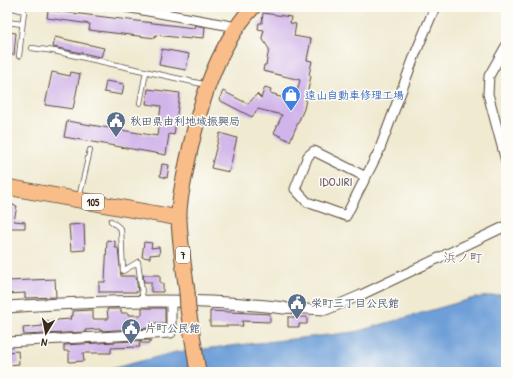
<svg xmlns="http://www.w3.org/2000/svg" width="513" height="379" viewBox="0 0 513 379" font-family="'Patrick Hand','Klee One',sans-serif">
	<style>
		.water { fill: #6e9fd8; stroke: #54647b }
		.building { fill: #d1b5ea }
		.lines { fill: none; stroke-linecap: round; stroke-linejoin: round }
		.service-casing { stroke: #564739; stroke-width: 6 }
		.minor-casing { stroke: #564739; stroke-width: 11 }
		.tertiary-casing { stroke: #564739; stroke-width: 13 }
		.trunk-casing { stroke: #564739; stroke-width: 17 }
		.service { stroke: #fff; stroke-width: 4.5 }
		.minor { stroke: #fff; stroke-width: 9 }
		.tertiary { stroke: #fff; stroke-width: 11 }
		.trunk { stroke: #f8bd89; stroke-width: 15 }
		.trunk-bridge-casing { stroke: #564739; stroke-width: 17; stroke-linecap: butt }
		.trunk-bridge { stroke: #f8bd89; stroke-width: 15 }
		.labels { text-anchor: middle; dominant-baseline: central; stroke-width: 3; stroke-linejoin: round; paint-order: stroke }
		.shield { fill: #fdfcf7; stroke: #75695f; stroke-width: 1 }
		.shield-label { font-size: 10px; font-weight: bold; fill: #3b2a1e }
		.shop-label { font-size: 11px; font-weight: bold; fill: #366cbe; stroke: #fdfcf7; text-anchor: start }
		.service-label { font-size: 11px; font-weight: bold; fill: #4e5e75; stroke: #fdfcf7; text-anchor: start }
		.quarter-label { font-size: 13px; fill: #705b65; stroke: #fdfcf7 }
	</style>
	<rect width="100%" height="100%" fill="#fdfcf7"/>
	<filter id="ink" filterUnits="userSpaceOnUse"><feTurbulence type="fractalNoise" baseFrequency=".025" numOctaves="2"/><feDisplacementMap in="SourceGraphic" scale="8" xChannelSelector="R" yChannelSelector="G"/><feConvolveMatrix kernelMatrix="1 2 1 2 8 2 1 2 1" color-interpolation-filters="sRGB"/></filter>
	<filter id="wash" filterUnits="userSpaceOnUse"><feTurbulence type="fractalNoise" baseFrequency=".012" numOctaves="4" result="noise"/><feDisplacementMap in="SourceGraphic" scale="16" xChannelSelector="R" yChannelSelector="G"/><feGaussianBlur stdDeviation="0.9" result="paint"/><feColorMatrix in="noise" values="0 0 0 0 0 0 0 0 0 0 0 0 0 0 0 0 0 1.4 0 .05"/><feComposite in="paint" operator="in"/></filter>
	<g filter="url(#wash)">
		<rect width="100%" height="100%" fill="#f0ead1"/>
		<!-- water -->
		<path class="water" d="M506 294V372H99L176 352 355 332 474 298Z"/>
		<g id="blocks">
			<!-- building -->
			<path class="building" d="M48 10 194 28 195 25 205 27 204 38 192 37 191 39 155 35V38L89 30 90 24 47 18Z
				M263 13 291 17 290 23 296 24 294 36 311 39 307 60 312 61 309 75 311 76 304 109 290 141 274 133 282 115 258 109 252 117 219 100 223 91 248 104 257 94 261 98 265 87 271 89 270 93 277 95 276 96 295 100 300 80 263 71 264 65H266L269 49 262 38 264 30 258 29 259 23H262Z
				M7 32 16 33 14 55 7 54Z
				M55 37 104 48 101 57 53 47Z
				M162 49 189 54 186 70 159 65Z
				M52 72 70 76 71 72 80 74 73 109 45 105Z
				M106 81 124 84 122 95 104 92Z
				M148 89 180 93 174 135 169 134 166 155 64 137 67 121 157 136 161 106 146 104Z
				M220 133 237 138 229 172 211 168Z
				M162 164 169 165 167 178 160 176Z
				M7 204 17 206 14 221 25 222V228H7Z
				M84 224 85 250 71 251 69 225Z
				M107 240 115 241V248H118L121 276H136L138 292H99V282H105Z
				M144 242 152 243 151 248 159 247 160 254 150 255V258L142 257Z
				M143 275H160V283H163V292H151V282H144Z
				M55 279 56 297 25 298V293L7 294V281Z
				M142 308H165V323H150V328L100 331V329L85 330 86 332 24 335 23 328 43 326 42 321 71 319 70 316H73V311L93 310V319H108L107 309H121V313H128V315H142Z
				M210 311 270 314V322L242 321 243 326H210Z
				M288 317H307V324H299V327H288Z
				M150 340V343H139L140 347 111 348V353H83L84 361 69 362V351H64V345Z
				M18 351 19 364 7 365V352Z"/>
		</g>
	</g>
	<g filter="url(#ink)">
		<use href="#blocks" fill-opacity="0" stroke="#564739" stroke-width="1"/>
		<g class="lines">
			<!-- service casing -->
			<g class="service-casing">
				<path id="service" d="M10 7 24 11 19 56
					M7 22 22 24
					M32 48 54 51 207 85
					M140 103 146 72
					M79 198 90 150
					M111 221 121 229 123 271 138 262 143 301"/>
			</g>
			<!-- minor casing -->
			<g class="minor-casing">
				<path id="minor" d="M126 7 237 27
					M506 46 489 76 488 94 506 161
					M366 177 314 151 308 156 295 189 307 202 346 216 379 151 416 52 435 7
					M284 308 326 310 361 295 506 226
					M7 342 171 333V301"/>
			</g>
			<!-- tertiary casing -->
			<g class="tertiary-casing">
				<path id="tertiary" d="M7 307C100 301 192 297 284 308"/>
			</g>
			<!-- trunk casing -->
			<g class="trunk-casing">
				<path id="trunk" d="M7 187 179 218
					M187 292C184 268 180 244 179 219 178 203 183 185 186 168 197 114 214 49 253 7
					M188 309 198 372"/>
			</g>
			<!-- service -->
			<use href="#service" class="service"/>
			<!-- minor -->
			<use href="#minor" class="minor"/>
			<!-- tertiary -->
			<use href="#tertiary" class="tertiary"/>
			<!-- trunk -->
			<use href="#trunk" class="trunk"/>
			<!-- trunk-bridge casing -->
			<g class="trunk-bridge-casing">
				<path id="trunk-bridge" d="M187 292 188 309"/>
			</g>
			<!-- trunk-bridge -->
			<use href="#trunk-bridge" class="trunk-bridge"/>
		</g>
	</g>
	<!-- icons -->
	<defs>
		<g id="shop-pin" transform="scale(1)"><path d="M0 17L-7.5 6A9.5 9.5 0 1 1 7.5 6Z" fill="#3f7fe0" stroke="#fdfcf7"/><path d="M-5-2.5h2.3a2.7 3.5 0 0 1 5.4 0H5L5.5 6h-11ZM-1.5-2.5h3a1.5 2.3 0 0 0-3 0Z" fill="#fff"/></g>
		<g id="civic-pin" transform="scale(1)"><path d="M0 17L-7.5 6A9.5 9.5 0 1 1 7.5 6Z" fill="#5c6f8a" stroke="#fdfcf7"/><path d="M-.6-6.5H3V-4.5H.6V-3L4-1V1h2V6H-6V1h2V-1L-.6-3ZM-1.2 2.5V6h2.4V2.5Z" fill="#fff"/></g>
	</defs>
	<g fill-rule="evenodd">
		<use href="#shop-pin" x="291" y="95"/>
		<use href="#civic-pin" x="116" y="121"/>
		<use href="#civic-pin" x="297" y="303"/>
		<use href="#civic-pin" x="131" y="328"/>
	</g>
	<g class="labels">
		<!-- shield labels -->
		<g class="shield">
			<rect x="82" y="194" width="22" height="16" rx="3"/>
			<rect x="176" y="247" width="14" height="16" rx="3"/>
		</g>
		<g class="shield-label">
			<text x="93" y="202">105</text>
			<text x="183" y="255">7</text>
		</g>
		<!-- shop labels -->
		<g class="shop-label">
			<text x="305" y="95">遠山自動車修理工場</text>
		</g>
		<!-- service labels -->
		<g class="service-label">
			<text x="130" y="121">秋田県由利地域振興局</text>
			<text x="311" y="303">栄町三丁目公民館</text>
			<text x="145" y="328">片町公民館</text>
		</g>
		<!-- quarter labels -->
		<g class="quarter-label">
			<text x="336" y="181">IDOJIRI</text>
			<text x="463" y="257">浜ノ町</text>
		</g>
	</g>
	<!-- margin -->
	<rect width="513" height="379" fill="none" stroke="#fdfcf7" stroke-width="24"/>
	<!-- north arrow -->
	<g transform="translate(46 333) rotate(190)" stroke="#fdfcf7" stroke-width="3" paint-order="stroke">
	<path d="M0-3L7 15L0 10L-7 15Z" fill="#3b2a1e"/>
	<text y="-6" font-size="11" font-weight="bold" text-anchor="middle" fill="#3b2a1e">N</text>
	</g>
</svg>
